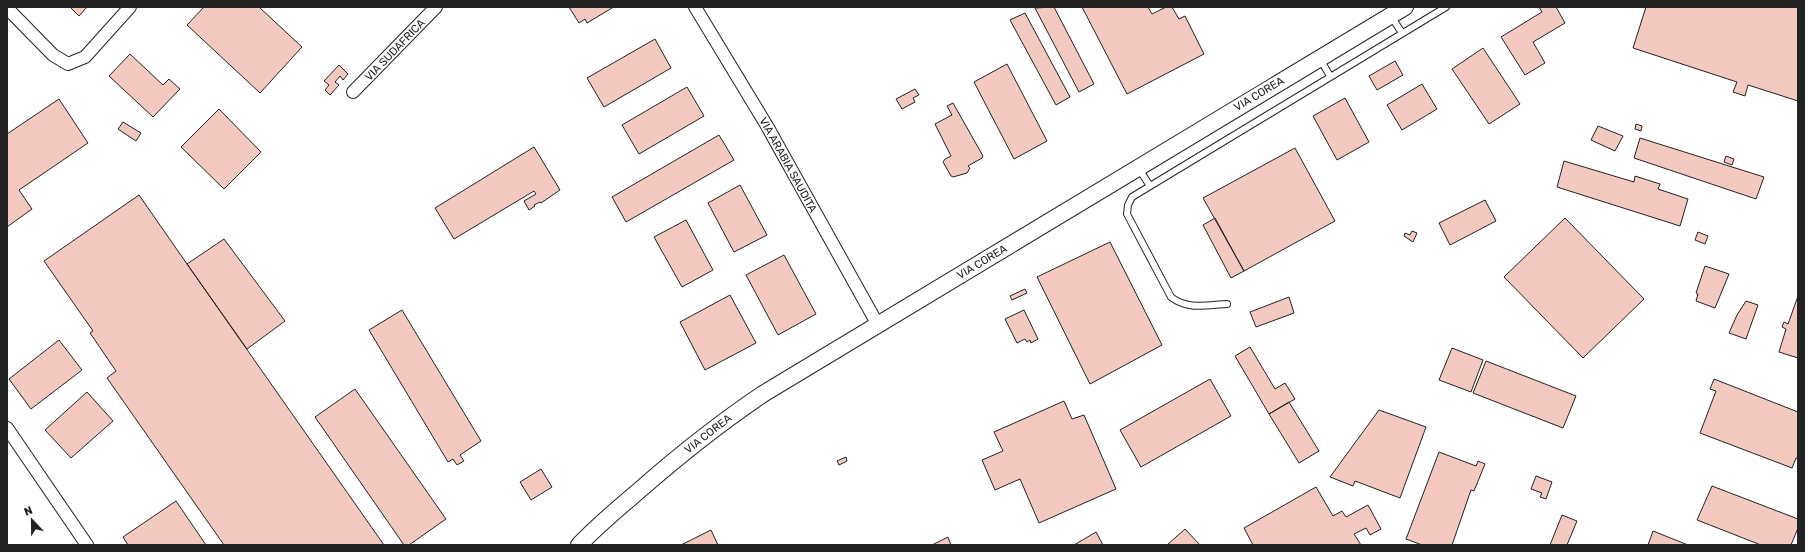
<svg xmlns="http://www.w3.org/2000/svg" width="1805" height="552" viewBox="0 0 1805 552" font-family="Rubik,sans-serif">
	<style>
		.building { fill: #f3c9c0; stroke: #222 }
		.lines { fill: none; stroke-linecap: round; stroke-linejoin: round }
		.lane-casing { stroke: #222; stroke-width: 8 }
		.street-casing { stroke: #222; stroke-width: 14 }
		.secondary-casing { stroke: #222; stroke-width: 18 }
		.lane { stroke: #fff; stroke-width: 6 }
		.street { stroke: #fff; stroke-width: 12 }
		.secondary { stroke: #fff; stroke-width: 16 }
		.labels { text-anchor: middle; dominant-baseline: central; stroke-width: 3; stroke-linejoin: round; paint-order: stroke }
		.street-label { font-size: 11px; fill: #222; stroke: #fff }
	</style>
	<rect width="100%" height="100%" fill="#fff"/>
	<!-- building -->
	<path class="building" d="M70 7H87L79 16Z
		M204 7H259L302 47 260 93 187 25Z
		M569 7H611L612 8 587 23 585 19 579 23Z
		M1054 7 1094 84 1079 92 1035 8Z
		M1082 7H1148L1152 14 1166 7H1172L1179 19 1185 16 1204 54 1127 94Z
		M1539 7H1556L1565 23 1533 42 1545 63 1525 75 1501 37 1542 12Z
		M1646 7H1798V101L1748 85 1745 96 1733 92 1737 82 1633 48Z
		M1025 13 1070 97 1056 105 1010 20Z
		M655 39 671 68 604 107 587 78Z
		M1483 48 1520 104 1489 124 1452 69Z
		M130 54 163 85 169 79 180 89 153 117 109 76Z
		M1395 61 1403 75 1377 90 1369 76Z
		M1007 64 1047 141 1014 159 974 82Z
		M339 65 348 74 343 80 340 76 335 82 339 85 330 95 325 90 329 85 324 81Z
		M1422 84 1437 109 1402 130 1387 105Z
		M687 87 704 116 639 154 622 125Z
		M915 89 919 95 913 98 915 102 902 109 896 99Z
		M1345 98 1369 142 1337 160 1313 116Z
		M59 99 88 143 19 190 32 209 7 227V134Z
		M953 103 983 156 982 158 968 166 970 168 967 173 953 177 951 176 943 162 945 159 951 156 935 124 952 115 947 106Z
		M219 109 261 152 224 189 181 147Z
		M123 122 141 133 136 141 118 129Z
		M1636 124 1642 126 1641 131 1635 129Z
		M1598 126 1623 136 1615 151 1591 140Z
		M719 135 734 160 626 222 612 197Z
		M1640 138 1764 177 1756 199 1634 158Z
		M534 147 560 190 541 203 540 202 534 205 535 206 529 210 524 201 536 194 534 191 454 239 435 208Z
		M1295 148 1335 221 1244 271 1203 198Z
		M1726 156 1734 159 1732 165 1724 162Z
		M1564 161 1634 182 1635 176 1660 184 1658 189 1688 199 1680 226 1557 187Z
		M740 185 767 235 734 252 708 203Z
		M139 195 187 264 384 545H224L107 378 116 371 90 333 93 331 44 261Z
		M1485 200 1496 221 1450 245 1439 223Z
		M1215 218 1244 271 1231 278 1203 225Z
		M1565 218 1644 299 1583 358 1504 277Z
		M686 220 713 270 682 287 654 237Z
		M1412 231 1417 233 1413 242 1404 236 1405 233 1410 235Z
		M1698 232 1708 236 1705 244 1695 240Z
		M224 239 285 321 247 349 187 264Z
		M1110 242 1162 345 1090 384 1037 277Z
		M784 255 816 314 778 335 746 275Z
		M1705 266 1729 274 1715 308 1696 301 1698 294 1696 293Z
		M1025 289 1027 293 1012 300 1010 296Z
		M730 295 756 343 705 370 680 322Z
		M1798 296V358L1779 352 1786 329 1782 327 1784 322 1788 324Z
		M1289 297 1294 313 1256 327 1250 312Z
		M1746 301 1758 305 1746 339 1729 333 1737 315Z
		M402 310 481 441 460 455 464 461 457 465 453 459 448 462 369 330Z
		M1024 310 1038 339 1031 343 1030 340 1027 342 1025 339 1017 343 1005 319Z
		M59 340 82 370 31 409 9 379Z
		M1250 347 1275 389 1285 383 1295 399 1269 414 1235 356Z
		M1452 348 1483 360 1471 392 1439 380Z
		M1486 361 1576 396 1563 428 1473 393Z
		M1210 379 1231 416 1141 467 1120 430Z
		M1714 379 1798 412V459L1796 458 1792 468 1700 433 1716 391 1710 389Z
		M355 389 446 519 409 545H404L315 417Z
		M87 392 113 421 71 458 45 430Z
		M1064 401 1072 419 1084 415 1116 489 1039 523 1020 479 995 490 982 460 1003 451 994 432Z
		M1289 402 1319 451 1299 463 1269 414Z
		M1379 410 1426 427 1400 498 1355 481 1353 486 1330 477Z
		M1439 452 1476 466 1478 461 1485 464 1474 491 1471 490 1452 545H1422L1406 539Z
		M846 457 847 461 839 465 837 461Z
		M541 469 552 487 531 500 520 482Z
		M1536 476 1552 482 1546 499 1540 497 1542 493 1531 489Z
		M1712 486 1798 519V528L1791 545H1761L1697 520Z
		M1316 487 1333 516 1342 511 1346 517 1368 505 1381 529 1370 535 1366 528 1354 534 1361 545H1253L1244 528Z
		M176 501 206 545H128L123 537Z
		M1562 515 1577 521 1567 545H1550Z
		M1185 529 1200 545H1167Z
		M711 530 718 545H681Z
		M1653 531 1688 545H1648Z
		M1096 532 1103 545H1074Z
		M948 537 951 545H932Z"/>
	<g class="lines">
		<!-- lane casing -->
		<g class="lane-casing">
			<path id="lane" d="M1391 16 1402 33
				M1320 59 1330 76
				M1139 169 1150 186
				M1227 304C1207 305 1187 310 1171 297L1127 214 1128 205 1132 197 1446 7"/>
		</g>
		<!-- street casing -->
		<g class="street-casing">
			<path id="street" d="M695 7 767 126 878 325
				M7 8 53 55 68 64 85 57 130 7
				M353 92 436 7
				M7 428 87 545"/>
		</g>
		<!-- secondary casing -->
		<g class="secondary-casing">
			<path id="secondary" d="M579 545C599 524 621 506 642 488 681 454 720 423 763 394L1405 7"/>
		</g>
		<!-- lane -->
		<use href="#lane" class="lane"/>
		<!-- street -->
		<use href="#street" class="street"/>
		<!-- secondary -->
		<use href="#secondary" class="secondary"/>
	</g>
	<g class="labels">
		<!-- street labels -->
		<g class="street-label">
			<text transform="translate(395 50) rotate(-46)">VIA SUDAFRICA</text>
			<text transform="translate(1259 94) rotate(-31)">VIA COREA</text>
			<text transform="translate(788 165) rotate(61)">VIA ARABIA SAUDITA</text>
			<text transform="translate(982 262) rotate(-31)">VIA COREA</text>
			<text transform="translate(708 434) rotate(-38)">VIA COREA</text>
		</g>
	</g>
	<!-- border -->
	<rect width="1805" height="552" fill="none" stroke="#222222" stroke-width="16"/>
	<!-- north arrow -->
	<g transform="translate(32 520) rotate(338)" stroke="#ffffff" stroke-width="3" paint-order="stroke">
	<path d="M0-3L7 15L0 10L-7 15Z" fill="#222222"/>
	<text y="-6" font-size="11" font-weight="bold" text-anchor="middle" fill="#222222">N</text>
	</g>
</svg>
